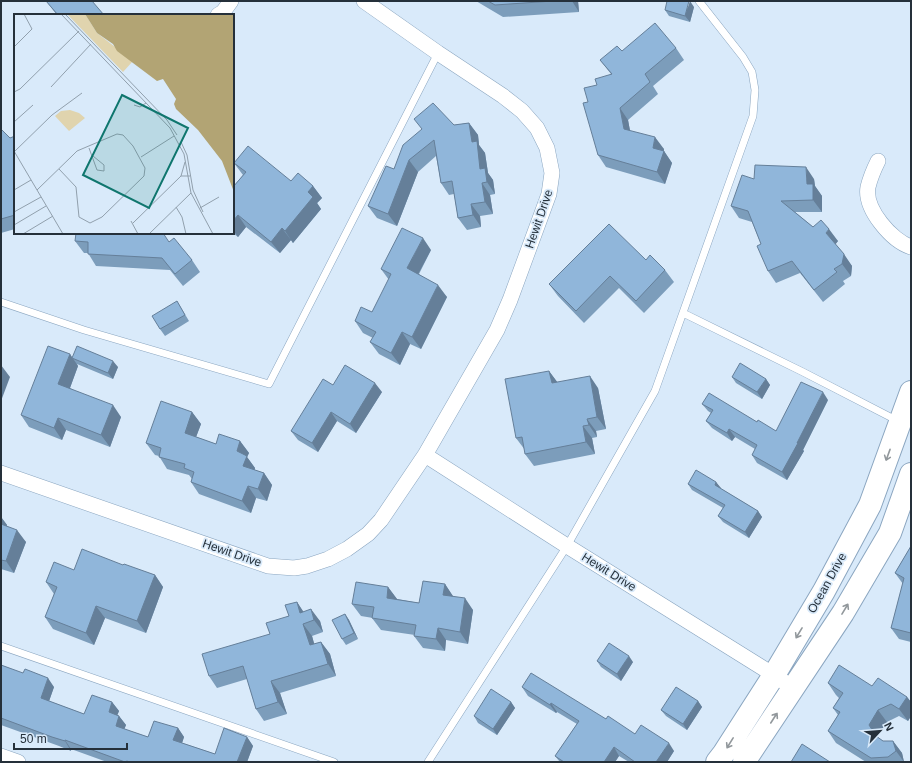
<svg xmlns="http://www.w3.org/2000/svg" width="912" height="763" viewBox="0 0 912 763" font-family="Arial,sans-serif">
	<style>
		.lines { fill: none; stroke-linecap: round; stroke-linejoin: round }
		.lane-casing { stroke: #8ba6c0; stroke-width: 8 }
		.street-casing { stroke: #8ba6c0; stroke-width: 16 }
		.primary-casing { stroke: #8ba6c0; stroke-width: 24 }
		.lane { stroke: #fff; stroke-width: 7 }
		.street { stroke: #fff; stroke-width: 15 }
		.primary { stroke: #fff; stroke-width: 22 }
		.wall { fill: #7c9dbb }
		.shaded-wall { fill: #657f99 }
		.building { fill: #90b6da; stroke: #657f99 }
		.oneway { stroke: #92989c }
		.labels { text-anchor: middle; dominant-baseline: central; stroke-width: 3.5; stroke-linejoin: round; paint-order: stroke }
		.street-label { font-size: 12px; fill: #25303a; stroke: #d9eafa }
		.inset-road { fill: none; stroke: #91a0ad; stroke-width: 1 }
		.view { fill: #0f766e; fill-opacity: 0.15; stroke: #0f766e; stroke-width: 2 }
		.inset-edge { fill: none; stroke: #25303a; stroke-width: 2 }
	</style>
	<rect width="100%" height="100%" fill="#d9eafa"/>
	<g class="lines">
		<!-- lane casing -->
		<g class="lane-casing">
			<path id="lane" d="M1 302 84 330 269 384 438 53
				M683 313 803 372 898 421
				M1 646 334 762
				M428 762 567 546 655 391 753 116 755 90 752 72 743 57 699 1"/>
		</g>
		<!-- street casing -->
		<g class="street-casing">
			<path id="street" d="M218 15 223 12 231 1
				M878 161C874 169 870 179 868 187 864 209 892 241 911 247
				M425 455 567 546 774 675 793 688
				M1 473 268 566 294 568 307 566 328 559 347 549 368 534 381 520 425 455 497 330 510 300 549 194 552 173 547 148 537 128 522 111 503 96 438 53 364 1
				M1 756 18 762"/>
		</g>
		<!-- primary casing -->
		<g class="primary-casing">
			<path id="primary" d="M717 762 724 753 774 675 824 591 870 505 911 392
				M744 762 843 613 890 533 911 474"/>
		</g>
		<!-- lane -->
		<use href="#lane" class="lane"/>
		<!-- street -->
		<use href="#street" class="street"/>
		<!-- primary -->
		<use href="#primary" class="primary"/>
	</g>
	<!-- wall -->
	<path class="wall" d="M46 1 104 15H57Z
		M476 1H578L579 12 503 17Z
		M694 7 690 22 669 16 665 10Z
		M676 48 684 60 653 86 658 94 628 120 630 131 664 149V151L672 163 665 184 606 167 598 155 588 102 597 85 611 74 600 60 622 51Z
		M469 123 478 135 479 145 485 153 488 173 493 180 495 194 490 195 493 214 480 216 481 227 467 230 458 218 454 194 449 195 441 183 436 156 418 172 397 226 377 218 368 206 394 169 454 125Z
		M1 129 10 138 15 136V229L1 233Z
		M234 163 291 181 313 186 322 198 317 203 321 209 293 243 291 240 280 253 246 227 238 237 233 233V187L243 175Z
		M754 179H814L815 186 822 196V212H795L813 227 838 241 835 244 852 266 851 276 843 281 845 284 823 302 800 273 776 283 768 271 761 244 752 222 739 218 731 206Z
		M75 241 169 242 192 260 200 272 183 286 170 270 96 266 88 253H84Z
		M431 250 419 274 447 297 421 349 410 344 400 365 379 354 370 342 373 338 363 333 355 321 372 312 389 280 381 269Z
		M646 260 665 270 674 282 644 313 619 288 584 323 558 296 549 284Z
		M177 301 189 321 165 336 160 329Z
		M70 354 72 358 118 367 113 379 77 364 78 366 70 388 121 417 110 447 66 430 62 440 29 427 21 415Z
		M549 371 557 382 598 388 606 429 596 431 597 437 592 438 595 454 534 466 525 454V450L516 438Z
		M732 377 766 379 770 385 762 399 736 383Z
		M333 385 382 392 356 433 337 421 318 452 298 440 291 431Z
		M828 400 803 450 804 451 787 480 757 463 752 455 755 449 735 437 732 441 712 428 706 421 711 413 708 411 702 404 757 422 776 431Z
		M192 412 201 424 196 437 216 444 240 441 249 453 247 457 255 468V470L264 473 272 485 267 501 256 498 251 513 199 494 191 482 192 479 189 475 167 469 159 456 155 455 146 443Z
		M716 482 720 488 758 511 762 517 749 538 723 522 718 516 723 508 692 490 688 484Z
		M1 517 7 525V526L26 542 14 573 1 569Z
		M911 546V642L899 639 891 628 903 584 895 573Z
		M123 565 155 575 163 587 146 633 105 618 94 645 53 629 45 617 54 594 46 582 74 570Z
		M445 584 453 597 473 610 468 644 446 640 445 651 423 648 414 636 415 635 381 630 372 618H373L361 616 352 604 388 587 397 599 419 603Z
		M297 602 303 612 320 621 323 632 312 636 314 644 321 642 330 654 336 676 280 693 287 714 264 721 256 709 247 679 217 688 209 676 270 634 289 616Z
		M345 614 349 620 358 639 346 645 342 639Z
		M597 661 633 662 621 681 601 667Z
		M1 665 54 687 49 701 84 714 112 702 119 711 117 715 119 716 126 725 124 729 148 737 178 728 184 737 182 743 215 754 247 737 253 746 247 762H107L71 749V751L59 746 1 725Z
		M828 683 872 686 907 697 911 702V716L908 721 899 716 887 722 877 737 883 741H893L902 753 904 762H866L836 743 828 731 838 715 833 708 839 698 836 695Z
		M522 687 606 719 635 734 674 751 667 762H629L619 756 615 762H560L555 756 577 724 557 712 556 713 528 696Z
		M698 701 702 707 687 730 666 716 661 710Z
		M511 702 515 708 497 735 478 723 474 716Z"/>
	<!-- shaded-wall -->
	<path class="shaded-wall" d="M572 1H578L579 12Z
		M690 1 694 7 690 22 685 16Z
		M620 108 628 120 632 141 624 129Z
		M469 123 478 135 479 145 485 153 488 173 493 180 495 194 487 182 480 169 472 142Z
		M655 137 664 149 663 153 664 151 672 163 665 184 657 172 653 148Z
		M409 160 418 172 397 226 388 214Z
		M806 167 814 179 815 186 822 196V212L813 200 807 184Z
		M482 183 490 195 493 214 485 202Z
		M313 186 322 198 317 203 321 209 293 243 285 231 308 192Z
		M471 204 480 216 481 227 473 215Z
		M238 215 246 227 238 237 233 230V221Z
		M282 228 291 240 280 253 271 242Z
		M829 229 838 241 835 245 826 233Z
		M423 238 431 250 415 280 407 268Z
		M844 254 852 266 851 276 842 264Z
		M438 285 447 297 421 349 412 337Z
		M402 332 410 344 400 365 391 353Z
		M70 354 78 366 67 396 58 384Z
		M113 361 118 367 113 379 108 373Z
		M1 365 10 377 1 401Z
		M549 371 558 383H552Z
		M590 376 598 388 606 429 597 417Z
		M766 379 770 385 762 399 757 392Z
		M375 383 382 392 356 433 350 424Z
		M823 392 828 400 803 450 804 451 787 480 782 472Z
		M113 405 121 417 110 447 101 435Z
		M192 412 201 424 193 445 185 433Z
		M331 412 337 421 318 452 312 443Z
		M58 418 66 430 62 440 54 428Z
		M587 419 596 431 597 437 589 425Z
		M583 426 592 438 595 454 586 442Z
		M729 429 735 437 732 441 727 433Z
		M240 441 249 453 247 457 255 468 252 478 243 466 237 451Z
		M264 473 272 485 267 501 258 489Z
		M716 482 721 488 719 491 715 485Z
		M248 486 256 498 251 513 242 501Z
		M758 511 762 517 749 538 745 532Z
		M1 517 7 525 4 534 1 530Z
		M17 530 26 542 14 573 6 561Z
		M155 575 163 587 146 633 137 621Z
		M445 584 453 596 451 607 443 595Z
		M388 587 397 599 395 610 387 598Z
		M465 598 473 610 468 644 460 632Z
		M297 602 305 614 300 613Z
		M96 606 105 618 94 645 86 633Z
		M311 609 320 621 323 632 314 620Z
		M345 614 349 620 358 639 354 633Z
		M303 624 312 636 318 657 310 645Z
		M438 628 446 640 445 651 436 639Z
		M321 642 330 654 336 676 328 664Z
		M629 656 633 662 621 681 617 674Z
		M48 678 54 687 47 707 41 698Z
		M271 681 280 693 287 714 278 702Z
		M907 697 911 702V716L908 721 899 709Z
		M698 701 702 707 687 730 683 724Z
		M112 702 119 711 115 721 109 712Z
		M511 702 515 708 497 735 493 729Z
		M551 703 557 712 556 713 550 705Z
		M878 710 887 722 877 737 869 725Z
		M119 716 126 725 122 735 116 726Z
		M178 728 184 737 180 749 173 740Z
		M247 737 253 746 247 762H237Z
		M65 740 71 749V751L65 741Z
		M893 741 902 753 904 762 896 751Z
		M669 743 674 751 667 762H656Z
		M614 747 619 756 615 762H604Z"/>
	<!-- building -->
	<path class="building" d="M46 1H92L104 15H58Z
		M488 1H553L495 5Z
		M667 1H689L685 16 665 10Z
		M655 23 676 48 645 74 650 82 620 108 624 129 655 137 653 148 664 151 657 172 598 155 583 103 588 102 584 88 597 85 595 79 612 74 600 60 617 46 622 51Z
		M433 103 454 125 469 123 472 142 477 141 480 169 485 168 487 182 482 183 485 202 471 204 473 215 458 218 452 181 441 183 434 140 409 160 388 214 368 206 386 166 394 169 403 145 422 129 414 119Z
		M1 129 10 138 15 136V215L1 219Z
		M248 146 291 181 298 173 313 186 308 192 313 197 285 231 282 228 271 242 238 215 233 221V187L246 172 234 163Z
		M755 165 806 167 807 184H813V200L781 201 813 227 821 220 829 229 826 233 844 254 842 264 834 269 837 272 814 290 792 261 768 271 757 246 761 244 748 211 731 206 742 175 754 179Z
		M609 224 646 260 650 255 665 270 636 301 610 276 576 311 549 284Z
		M402 228 423 238 407 268 438 285 412 337 402 332 391 353 370 342 376 332 355 321 361 307 372 312 391 274 381 269Z
		M76 233H163L169 242 174 238 192 260 175 274 162 258 88 254V242L75 241Z
		M177 301 185 315 160 329 152 316Z
		M48 346 70 354 58 384 113 405 101 435 58 418 54 428 21 415Z
		M77 346 113 361 108 373 72 358Z
		M740 363 766 379 757 392 732 377Z
		M345 365 375 383 350 424 331 412 312 443 291 431 323 379 333 385Z
		M549 371 552 383 590 376 597 417 587 419 589 425 583 426 586 442 525 454 522 437 516 438 505 379Z
		M801 382 823 392 797 443H798L782 472 752 455 757 445 729 429 727 433 706 421 713 410 702 404 709 393 757 422 758 420 776 431Z
		M161 401 192 412 185 433 216 444 219 434 240 441 237 451 247 456 243 466 264 473 258 489 248 486 242 501 191 482 194 472 184 468 185 464 159 457 161 448 146 443Z
		M696 470 716 482 715 485 758 511 745 532 718 516 725 505 688 484Z
		M1 524 17 530 6 561 1 560Z
		M911 546V633L891 628 904 578 895 573Z
		M82 549 123 565 124 564 155 575 137 621 96 606 86 633 45 617 57 587 46 582 54 562 74 570Z
		M423 581 445 584 443 595 465 598 460 632 438 628 436 639 414 636 416 625 372 618 374 607 352 604 356 582 388 587 387 598 419 603Z
		M297 602 300 613 311 609 314 620 303 624 310 645 321 642 328 664 271 681 278 702 256 709 243 666 209 676 202 654 270 634 266 623 289 616 285 605Z
		M345 614 354 633 342 639 332 620Z
		M609 643 629 656 617 674 597 661Z
		M1 665 23 673 25 669 48 678 41 698 84 714 92 695 112 702 109 712 119 716 116 726 148 737 154 721 178 728 173 740 215 754 224 728 247 737 237 762H129L127 761 125 762 65 740V741L52 737 1 718Z
		M839 665 872 686 878 678 907 697 899 709 891 704 878 710 869 725 876 736 883 741H893L896 751 888 757 871 758 828 731 840 712 833 708 843 693 828 683Z
		M531 673 606 719 608 716 635 734 641 725 669 743 656 762H635L614 747 604 762H564L555 756 579 721 551 703 550 705 522 687Z
		M676 687 698 701 683 724 661 710Z
		M491 689 511 702 493 729 474 716Z
		M802 744 830 762H791Z"/>
	<!-- one-way arrows -->
	<defs><path id="oneway-shaft" d="M-6 0H5M1.5-3L5.5 0L1.5 3" fill="none" stroke-width="1.6" stroke-linecap="round" stroke-linejoin="round"/></defs>
	<g class="oneway">
		<use href="#oneway-shaft" transform="translate(888 455) rotate(110)"/>
		<use href="#oneway-shaft" transform="translate(845 609) rotate(-59)"/>
		<use href="#oneway-shaft" transform="translate(799 633) rotate(121)"/>
		<use href="#oneway-shaft" transform="translate(774 718) rotate(-57)"/>
		<use href="#oneway-shaft" transform="translate(730 743) rotate(122)"/>
	</g>
	<g class="labels">
		<!-- street labels -->
		<g class="street-label">
			<text transform="translate(539 219) rotate(-71)">Hewit Drive</text>
			<text transform="translate(232 553) rotate(19)">Hewit Drive</text>
			<text transform="translate(609 572) rotate(32)">Hewit Drive</text>
			<text transform="translate(827 583) rotate(-61)">Ocean Drive</text>
		</g>
	</g>
	<!-- overview -->
	<g transform="translate(14 14)">
		<rect width="220" height="220" fill="#d9eafa"/>
		<path d="M71 0 83 19 119 47 109 58 54 1ZM56 96 65 99 71 104 55 117 41 102 47 97Z" fill="#e0d4ae"/>
		<path d="M220 0V178L208 147 184 116 162 95 160 90 162 85 149 65 143 67 103 37 99 30 83 19 71 0Z" fill="#b2a474"/>
		<path class="inset-road" d="M47 0 156 114 170 140 177 179 199 220M51 0 153 106 163 121M0 33 18 15 10 0M37 73 77 30M0 78 6 75 65 17M120 91 126 93 132 89M0 108 19 91M167 128 173 141 179 176 189 198M75 134 83 156 90 157V151L79 142M0 137 49 220M0 138 38 101 68 79M127 143 160 122M167 162 171 148M0 176 17 166M23 176 59 141 63 137 103 120 109 121 119 132 131 154 130 162 88 203 76 209 65 203 62 173 45 155M162 193 168 203 172 220M186 194 205 183M0 198 27 183M117 207 124 220M119 209 167 162H176M0 211 32 192M9 220 39 202M135 220 177 179"/>
		<path class="view" d="M108 81 174 114 135 194 69 161Z"/>
		<rect width="220" height="220" class="inset-edge"/>
	</g>
	<!-- border -->
	<rect width="912" height="763" fill="none" stroke="#25303a" stroke-width="4"/>
	<!-- north arrow -->
	<g transform="translate(880 731) rotate(64)" stroke="#d9eafa" stroke-width="3" paint-order="stroke">
	<path d="M0-3L7 15L0 10L-7 15Z" fill="#25303a"/>
	<text y="-6" font-size="11" font-weight="bold" text-anchor="middle" fill="#25303a">N</text>
	</g>
	<!-- scale -->
	<path d="M14 743v6h113v-6" fill="none" stroke="#25303a" stroke-width="2"/>
	<text x="20" y="743" font-size="12" fill="#25303a" stroke="#d9eafa" stroke-width="3" paint-order="stroke">50 m</text>
</svg>
